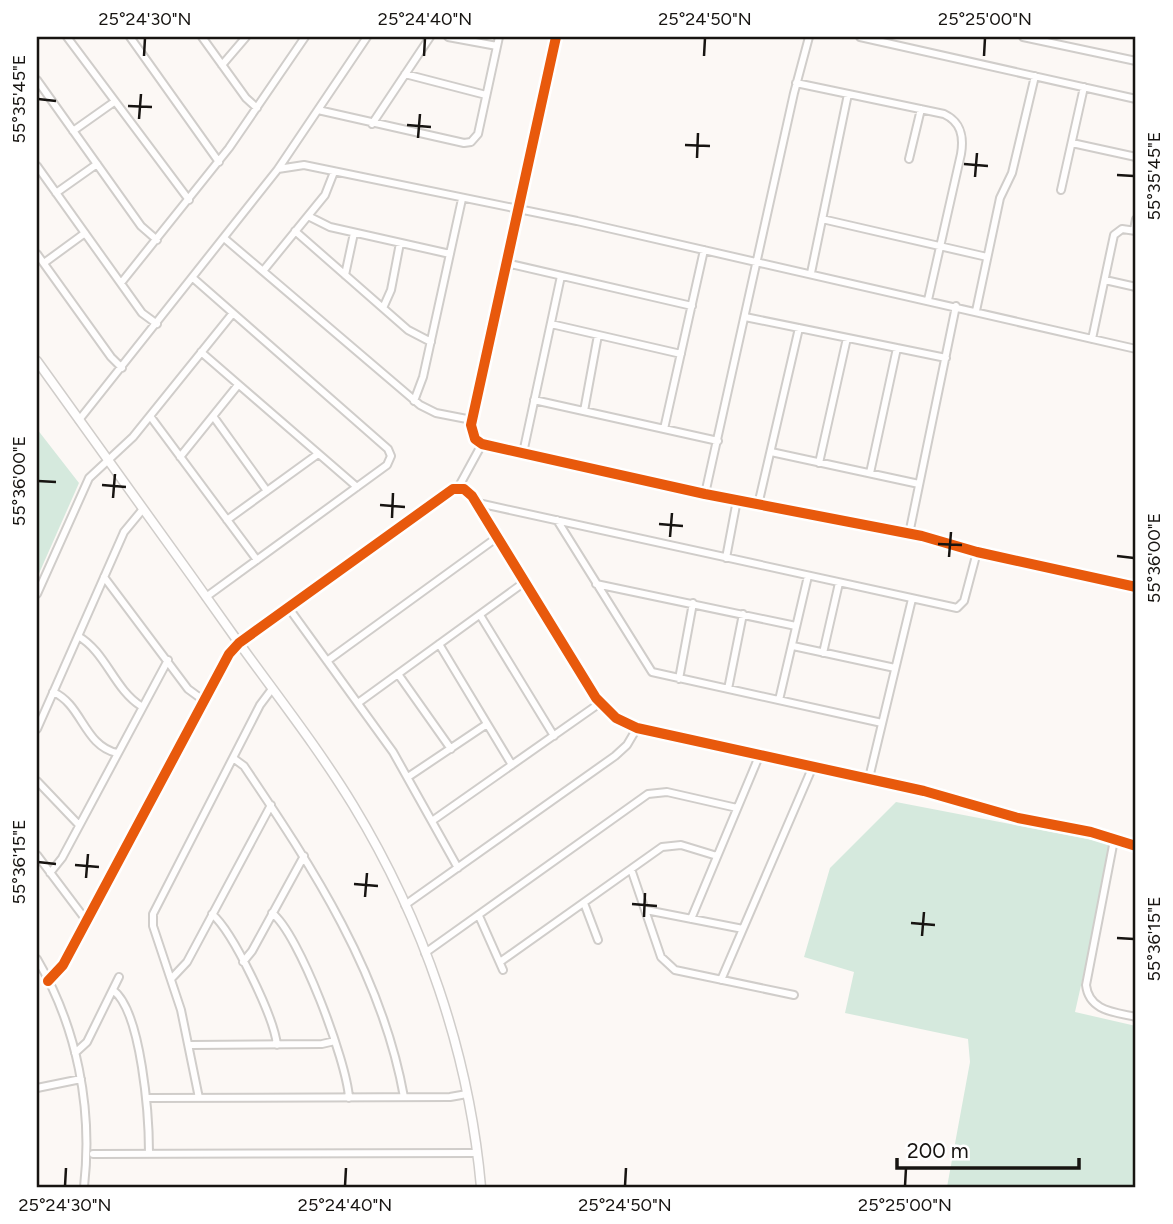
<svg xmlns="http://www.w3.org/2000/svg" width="1173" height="1224" viewBox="0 0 1173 1224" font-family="Figtree,sans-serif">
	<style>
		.green { fill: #d5e9dd }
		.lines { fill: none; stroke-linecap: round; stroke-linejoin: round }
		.minor-casing { stroke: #d0cdca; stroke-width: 10 }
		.tertiary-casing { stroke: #d0cdca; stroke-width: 11 }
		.minor { stroke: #fffefe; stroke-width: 6 }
		.tertiary { stroke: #fffefe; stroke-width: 8 }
		.cycleway-casing { stroke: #fff; stroke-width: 15 }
		.cycleway { stroke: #e8590c; stroke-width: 10 }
		.ticks { fill: none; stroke: #171411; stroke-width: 2.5 }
		.neatline { fill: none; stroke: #171411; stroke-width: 2.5 }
		.ticks-label { font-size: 18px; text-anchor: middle; fill: #171411 }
	</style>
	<rect width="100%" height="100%" fill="#fcf8f5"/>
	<!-- green -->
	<path class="green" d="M37 429 79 483 37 578Z
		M896 802 1113 844 1075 1012 1136 1026V1187H947L970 1062 968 1039 845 1013 854 972 804 957 830 868Z"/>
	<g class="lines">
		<!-- minor casing -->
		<g class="minor-casing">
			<path id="minor" d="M67 37 189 200
				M130 37 219 162
				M202 37 246 98 257 108
				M448 37 497 46
				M556 37 471 425 475 439 482 444 705 494 922 536 977 552 1136 587
				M860 37 1136 99
				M1023 37 1136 61
				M222 65 246 37
				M405 74 486 95
				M37 80 141 226 157 240
				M796 83 944 114C961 122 964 136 961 154L928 300
				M318 110 464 143 471 142 478 134 499 37
				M372 124 430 37
				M73 131 114 102
				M1072 143 1136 157
				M909 159 921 109
				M37 166 142 313 157 324
				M278 169 304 165 577 221 1136 349
				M1061 190 1084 87
				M56 193 97 164
				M308 216 330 227 450 254
				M822 219 987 257
				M1134 230 1136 219
				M295 231 408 330 431 342
				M224 238 420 405 436 413 472 420
				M37 254 111 357 122 368
				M44 263 85 233
				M506 263 692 306
				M263 271 325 195 334 172
				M811 273 848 94
				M345 275 354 233
				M193 278 388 449 391 456 387 465 206 597
				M1105 280 1136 287
				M121 283 229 148 305 37
				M383 308 391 290 400 243
				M976 311 1000 198 1012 173 1035 76
				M745 317 946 358
				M551 324 681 354
				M1092 339 1114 235 1122 229 1136 231
				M201 352 357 487
				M534 400 718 441
				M414 401 423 377 462 199
				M584 411 598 335
				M150 416 257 560
				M213 416 267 491
				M79 420 278 169 367 37
				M664 429 704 250
				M771 452 919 484
				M523 453 561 276
				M180 457 238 385
				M819 463 847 338
				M870 473 897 348
				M458 488 482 444
				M705 494 794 93 809 37
				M478 503 957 608 964 601 977 552
				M758 505 799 328
				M227 520 318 454
				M557 520 652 672 882 723
				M909 534 956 306
				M726 558 737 500
				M104 577 188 689 203 700
				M596 584 796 626
				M37 594 89 478 133 437 233 313
				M288 607 393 752 458 868
				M480 615 554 736
				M78 636C106 652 114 689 141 706
				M439 644 512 765
				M793 646 895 668
				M823 653 839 583
				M327 661 499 536
				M398 674 451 749
				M679 679 693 603
				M728 689 743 614
				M53 692C82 704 84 746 117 753
				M779 700 808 576
				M358 703 526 581
				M37 729 124 532 143 509
				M233 758 244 766C313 868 382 974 404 1097
				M408 777 487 724
				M869 778 912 599
				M37 781 79 825
				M432 821 600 703
				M1114 840 1086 985C1089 1011 1114 1012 1136 1017
				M37 855 86 920
				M631 869 661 957 675 970 794 995
				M50 873 62 858 168 660
				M584 903 598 940
				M405 905 615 756 627 745 637 728
				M646 910 743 929
				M272 913C299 933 347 1062 349 1098
				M212 914C233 932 274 1017 277 1045
				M479 916 503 970
				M691 919 760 754
				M425 953 648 794 667 792 737 808
				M37 959C77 1027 93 1108 84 1187
				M243 962 252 951 304 856
				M500 962 662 847 681 845 717 856
				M171 979 187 962 271 805
				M721 980 813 766
				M48 981 63 965 229 654 239 643 453 489H464L472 496 596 698 616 718 637 728 924 791 1018 818 1091 832 1136 846
				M113 990C142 1012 149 1118 149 1153
				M190 1045 322 1044 335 1041
				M75 1053 87 1042 119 977
				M37 1088 81 1079
				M147 1098 450 1097 467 1094
				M199 1098 181 1010 153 926V914L260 705 272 689
				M93 1154 477 1153"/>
		</g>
		<!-- tertiary casing -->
		<g class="tertiary-casing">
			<path id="tertiary" d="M37 361C103 453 169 544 234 636 274 692 317 746 353 805 423 920 469 1052 481 1187"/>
		</g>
		<!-- minor -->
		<use href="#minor" class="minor"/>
		<!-- tertiary -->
		<use href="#tertiary" class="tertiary"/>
		<!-- cycleway casing -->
		<g class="cycleway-casing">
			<path id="cycleway" d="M556 37 471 425 475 439 482 444 705 494 922 536 977 552 1136 587
				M48 981 63 965 229 654 239 643 453 489H464L472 496 596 698 616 718 637 728 924 791 1018 818 1091 832 1136 846"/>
		</g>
		<!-- cycleway -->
		<use href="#cycleway" class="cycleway"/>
	</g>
	<!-- ticks -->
	<path class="ticks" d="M144 56 145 38M424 56 425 38M704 56 705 38M984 56 985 38M38 99 56 101M128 106 152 107M139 119 141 94M407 125 431 127M418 138 420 114M685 145 710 146M697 158 698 133M964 164 988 166M1117 175 1134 176M975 177 977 153M38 481 56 482M102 485 126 487M113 498 115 474M380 505 405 507M392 518 393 493M659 524 683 526M670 537 672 513M938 544 962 545M1117 556 1134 558M949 557 951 532M38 862 56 864M75 865 99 867M86 878 88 854M354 884 378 886M365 897 367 873M632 904 657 906M644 917 645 893M911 923 935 925M922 936 924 912M1117 938 1134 939M65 1186 66 1168M345 1186 346 1168M625 1186 626 1168M905 1186 906 1168"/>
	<!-- border -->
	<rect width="1173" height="1224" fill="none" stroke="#ffffff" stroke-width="77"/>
	<!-- scale -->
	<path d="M897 1158v10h182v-10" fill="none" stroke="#171411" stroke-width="3.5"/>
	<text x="907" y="1158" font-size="21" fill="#171411" stroke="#ffffff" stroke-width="5" paint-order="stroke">200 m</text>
	<rect x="38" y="38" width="1096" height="1148" class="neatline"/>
	<g class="ticks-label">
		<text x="145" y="25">25°24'30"N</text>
		<text x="425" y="25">25°24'40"N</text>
		<text x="705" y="25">25°24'50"N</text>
		<text x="985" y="25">25°25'00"N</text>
		<text transform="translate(19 99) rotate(-90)" y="6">55°35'45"E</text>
		<text transform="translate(1154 176) rotate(-90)" y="6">55°35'45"E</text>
		<text transform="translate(19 481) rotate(-90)" y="6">55°36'00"E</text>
		<text transform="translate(1154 558) rotate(-90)" y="6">55°36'00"E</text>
		<text transform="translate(19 862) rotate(-90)" y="6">55°36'15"E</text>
		<text transform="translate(1154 939) rotate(-90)" y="6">55°36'15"E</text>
		<text x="65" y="1211">25°24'30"N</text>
		<text x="345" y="1211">25°24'40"N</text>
		<text x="625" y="1211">25°24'50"N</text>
		<text x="905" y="1211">25°25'00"N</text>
	</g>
</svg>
